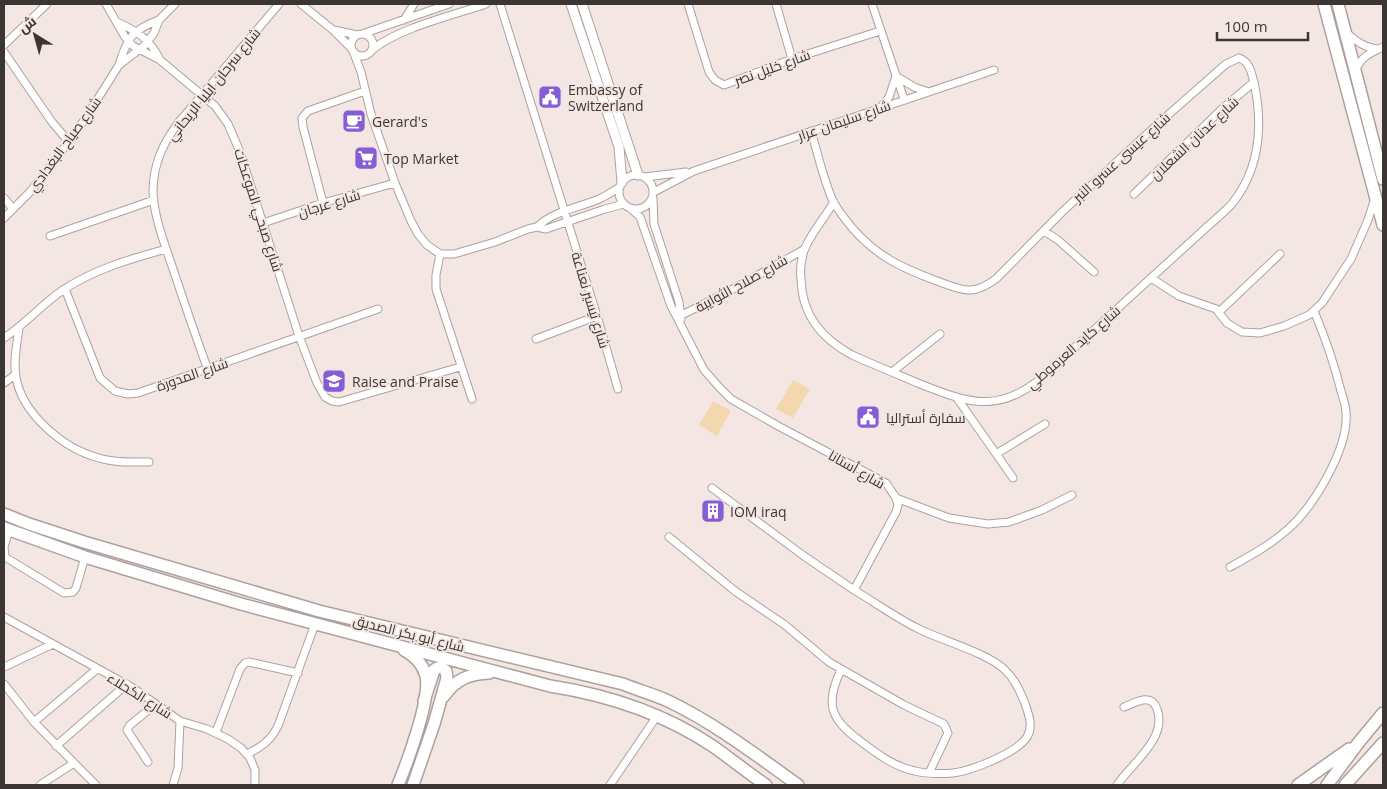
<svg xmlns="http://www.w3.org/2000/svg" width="1387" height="789" viewBox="0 0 1387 789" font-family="'Open Sans',Cairo,sans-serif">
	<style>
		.green { fill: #f2d7af }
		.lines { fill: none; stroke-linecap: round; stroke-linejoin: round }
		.minor-casing { stroke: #ada19d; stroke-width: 9 }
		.tertiary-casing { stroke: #ada19d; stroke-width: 11 }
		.primary-casing { stroke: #ada19d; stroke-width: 14 }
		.trunk-casing { stroke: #ada19d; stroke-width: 14 }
		.minor { stroke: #fff; stroke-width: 7 }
		.tertiary { stroke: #fff; stroke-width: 9 }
		.primary { stroke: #fff; stroke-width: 11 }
		.trunk { stroke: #fff; stroke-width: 11 }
		.labels { text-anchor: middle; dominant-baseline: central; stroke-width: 4; stroke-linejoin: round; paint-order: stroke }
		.street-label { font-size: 14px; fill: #3b3634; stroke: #f4e7e3 }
		.poi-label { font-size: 14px; fill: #3b3634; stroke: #f4e7e3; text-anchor: start }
	</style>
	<rect width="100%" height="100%" fill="#f4e7e3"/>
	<!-- green -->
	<path class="green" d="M793 380 810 389 793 418 776 409Z
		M713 401 731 411 717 436 699 425Z"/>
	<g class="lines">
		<!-- minor casing -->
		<g class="minor-casing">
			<path id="minor" d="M106 4 125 37 133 46 160 60 215 106 228 124 240 152 299 336 317 383 325 397 332 401 339 402 460 367
				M301 4 333 30 351 48
				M500 4 597 316 618 389
				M688 4 709 72 715 80 724 85 792 59 880 31
				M776 4 792 59
				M872 4 904 99
				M404 20 414 4
				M117 22C137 31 151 40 160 60
				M334 30 357 35
				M1347 33C1357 42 1365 48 1379 49
				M351 45a11 11 0 1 1 22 0a11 11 0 1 1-22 0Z
				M362 34 449 4
				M4 45 47 4
				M353 51 361 72 371 114 395 183 411 221 418 234 427 245 440 254H454L495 242 528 229 537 227 546 229 605 209 624 204
				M371 51C395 29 454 15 486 4
				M4 52 52 122 69 142
				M119 65C127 38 132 30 159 20
				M1356 70C1360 57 1372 52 1383 47
				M881 107 889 97 896 76 914 87 926 91
				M811 131C818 154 823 179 833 201 838 211 846 220 853 229 878 257 902 268 937 281 962 290 973 297 997 278L1062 212 1160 122 1226 64 1239 58C1251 62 1252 76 1255 87 1263 129 1259 171 1231 205 1224 212 1216 219 1208 226L1039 380C996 414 966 402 920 384 897 374 874 365 852 355 821 338 802 315 801 279 800 269 801 258 805 248 812 232 825 217 834 202
				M619 192a17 17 0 1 1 34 0a17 17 0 1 1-34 0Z
				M645 177 686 172
				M654 192 694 171 994 70
				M1134 194 1222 109 1254 82
				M4 198 13 209
				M653 199 654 224 679 302 681 319
				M323 203 303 127 302 118 308 111 365 91
				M630 208 640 217 671 306 704 370 720 388 731 399 780 427 886 483 896 498 949 518 988 524 1009 522 1042 510 1072 495
				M4 218 30 192 52 164 85 119 119 65 144 46 154 33 159 20 175 4
				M263 223 323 203 395 183
				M537 227C553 211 578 208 599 199 606 196 613 191 620 187
				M1044 231 1058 240 1094 272
				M50 236 154 200
				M440 254 436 275V289L472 399
				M1151 278 1179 296 1216 309 1227 323 1242 332 1260 333 1284 326 1309 315 1322 303 1351 259 1368 220 1375 198
				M65 289 100 378 115 391 128 394 138 393 378 309
				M1219 312 1280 254
				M678 317 731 290 805 249
				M19 328C17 344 13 361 16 377 22 414 64 449 99 458 115 463 133 462 149 462
				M4 338C26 324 42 304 63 290 95 269 130 259 166 249
				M536 339 597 316
				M208 370C196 337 185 305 174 272 166 247 154 219 153 192 153 164 163 143 179 122L279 4
				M892 372 940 334
				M4 383 15 375
				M957 398 1013 478
				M996 454 1045 424
				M712 488 804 556 854 590 896 512 898 505 896 498
				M9 530 4 547 5 557 64 593 73 592 76 588 85 557
				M669 537 735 591 785 625 829 662 904 705 944 724 948 733 929 773
				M1230 567C1250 556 1270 545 1287 530 1313 508 1349 448 1346 413 1346 406 1343 398 1341 391 1334 363 1325 337 1314 311
				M4 617 133 688 180 721 207 729 228 739 241 748 250 758 255 770V785
				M4 667 53 644
				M841 670C825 703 830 719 859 740 876 753 894 767 915 771 927 774 941 774 953 773 971 771 1017 753 1027 737 1034 726 1028 712 1024 701 1019 689 1014 678 1004 669 987 653 941 640 919 629 896 618 876 603 854 590
				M4 684 34 722 74 763
				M34 722 97 669
				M216 732 240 669 245 663 249 662 298 673
				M56 746 127 684
				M247 754C262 747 271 740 278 726L315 624
				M148 762 127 730 130 725 156 704
				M40 785 74 763 96 785
				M173 785 178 768 180 721
				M610 785 657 716
				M1117 785C1132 763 1168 738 1157 709 1151 692 1135 703 1124 707"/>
		</g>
		<!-- tertiary casing -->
		<g class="tertiary-casing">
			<path id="tertiary" d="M571 4 619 147 622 182
				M582 4 638 175"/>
		</g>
		<!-- primary casing -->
		<g class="primary-casing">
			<path id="primary" d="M4 514 29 524 84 542 319 611 623 684C638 690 652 694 666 700 713 722 756 755 798 785
				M4 528 85 557 241 604 550 686C608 695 664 713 714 747 731 759 748 773 766 785
				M444 696C456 679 469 674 489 673
				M398 785C407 763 431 699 426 676 423 664 415 656 404 650
				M413 785 434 724 447 678 446 671 441 667 437 668 434 670 424 701
				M1298 785 1349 749
				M1327 785 1359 742 1383 713
				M1345 785 1383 743"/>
		</g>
		<!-- trunk casing -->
		<g class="trunk-casing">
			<path id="trunk" d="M1324 4 1383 225
				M1338 4 1383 179"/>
		</g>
		<!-- minor -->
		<use href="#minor" class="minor"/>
		<!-- tertiary -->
		<use href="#tertiary" class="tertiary"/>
		<!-- primary -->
		<use href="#primary" class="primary"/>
		<!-- trunk -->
		<use href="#trunk" class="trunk"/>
	</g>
	<!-- icons -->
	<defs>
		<g id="civic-square" transform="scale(1.25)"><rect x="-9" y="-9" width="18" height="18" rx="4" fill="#875dd6" stroke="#f4e7e3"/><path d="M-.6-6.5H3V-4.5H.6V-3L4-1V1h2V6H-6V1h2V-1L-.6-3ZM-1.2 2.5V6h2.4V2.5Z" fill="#fff"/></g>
		<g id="cafe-square" transform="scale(1.25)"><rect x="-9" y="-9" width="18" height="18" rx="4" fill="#875dd6" stroke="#f4e7e3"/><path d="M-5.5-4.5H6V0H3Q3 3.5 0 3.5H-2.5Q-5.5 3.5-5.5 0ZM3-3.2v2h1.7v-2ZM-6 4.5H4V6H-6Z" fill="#fff"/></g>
		<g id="supermarket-square" transform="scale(1.25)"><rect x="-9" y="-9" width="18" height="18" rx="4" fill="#875dd6" stroke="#f4e7e3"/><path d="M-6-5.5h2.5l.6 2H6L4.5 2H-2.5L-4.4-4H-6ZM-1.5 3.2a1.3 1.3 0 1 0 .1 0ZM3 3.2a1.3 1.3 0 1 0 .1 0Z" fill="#fff"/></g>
		<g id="school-square" transform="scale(1.25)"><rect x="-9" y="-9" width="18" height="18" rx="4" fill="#875dd6" stroke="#f4e7e3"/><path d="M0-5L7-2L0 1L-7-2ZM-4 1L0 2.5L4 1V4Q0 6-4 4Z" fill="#fff"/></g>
		<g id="building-square" transform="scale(1.25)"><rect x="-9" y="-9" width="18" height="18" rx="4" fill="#875dd6" stroke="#f4e7e3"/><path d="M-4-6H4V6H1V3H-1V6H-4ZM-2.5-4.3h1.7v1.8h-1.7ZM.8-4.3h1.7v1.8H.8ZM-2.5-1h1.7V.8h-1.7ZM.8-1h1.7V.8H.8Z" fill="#fff"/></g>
	</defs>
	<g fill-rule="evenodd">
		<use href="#civic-square" x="550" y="97"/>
		<use href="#cafe-square" x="354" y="121"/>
		<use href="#supermarket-square" x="366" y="158"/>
		<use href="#school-square" x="334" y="381"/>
		<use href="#civic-square" x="868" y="417"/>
		<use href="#building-square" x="713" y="511"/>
	</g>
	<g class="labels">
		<!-- street labels -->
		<g class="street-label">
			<text transform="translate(772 67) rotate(-20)">شارع خليل نصر</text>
			<text transform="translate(213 84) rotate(-51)">شارع سرحان ايليا الريحاني</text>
			<text transform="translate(844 120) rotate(-19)">شارع سليمان عرار</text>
			<text transform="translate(1194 138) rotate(-43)">شارع عدنان الشعلان</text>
			<text transform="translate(64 144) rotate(-54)">شارع صياح البغدادي</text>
			<text transform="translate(1121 157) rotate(-42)">شارع عيسى عسرو النبر</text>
			<text transform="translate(329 203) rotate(-17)">شارع عرجان</text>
			<text transform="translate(259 210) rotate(72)">شارع صبحي الموعكات</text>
			<text transform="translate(741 283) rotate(-29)">شارع صلاح الثوايبة</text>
			<text transform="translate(591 300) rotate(73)">شارع تيسير نعناعة</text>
			<text transform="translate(1073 347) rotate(-41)">شارع كايد العرموطي</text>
			<text transform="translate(192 374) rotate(-19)">شارع المدورة</text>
			<text transform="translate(857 469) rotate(30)">شارع أستانا</text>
			<text transform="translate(409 633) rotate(14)">شارع أبو بكر الصديق</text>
			<text transform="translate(140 695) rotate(32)">شارع الكحلاء</text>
		</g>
		<!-- poi labels -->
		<g class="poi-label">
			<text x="568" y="89">Embassy of<tspan x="568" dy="16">Switzerland</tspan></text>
			<text x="372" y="121">Gerard's</text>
			<text x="384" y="158">Top Market</text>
			<text x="352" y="381">Raise and Praise</text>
			<text x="886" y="417">سفارة أستراليا</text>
			<text x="730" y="511">IOM iraq</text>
		</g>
	</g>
	<!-- border -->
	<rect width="1387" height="789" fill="none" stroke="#3b3634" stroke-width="10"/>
	<!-- north arrow -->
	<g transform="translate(35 35) rotate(323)" stroke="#f4e7e3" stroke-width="4" paint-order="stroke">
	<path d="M0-4L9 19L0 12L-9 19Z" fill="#3b3634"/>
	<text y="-8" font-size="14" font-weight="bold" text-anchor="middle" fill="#3b3634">ش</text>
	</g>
	<!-- scale -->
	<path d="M1217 32v8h91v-8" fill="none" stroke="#3b3634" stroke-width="2.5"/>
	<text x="1224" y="32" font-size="15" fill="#3b3634" stroke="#f4e7e3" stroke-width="4" paint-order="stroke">100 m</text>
</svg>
